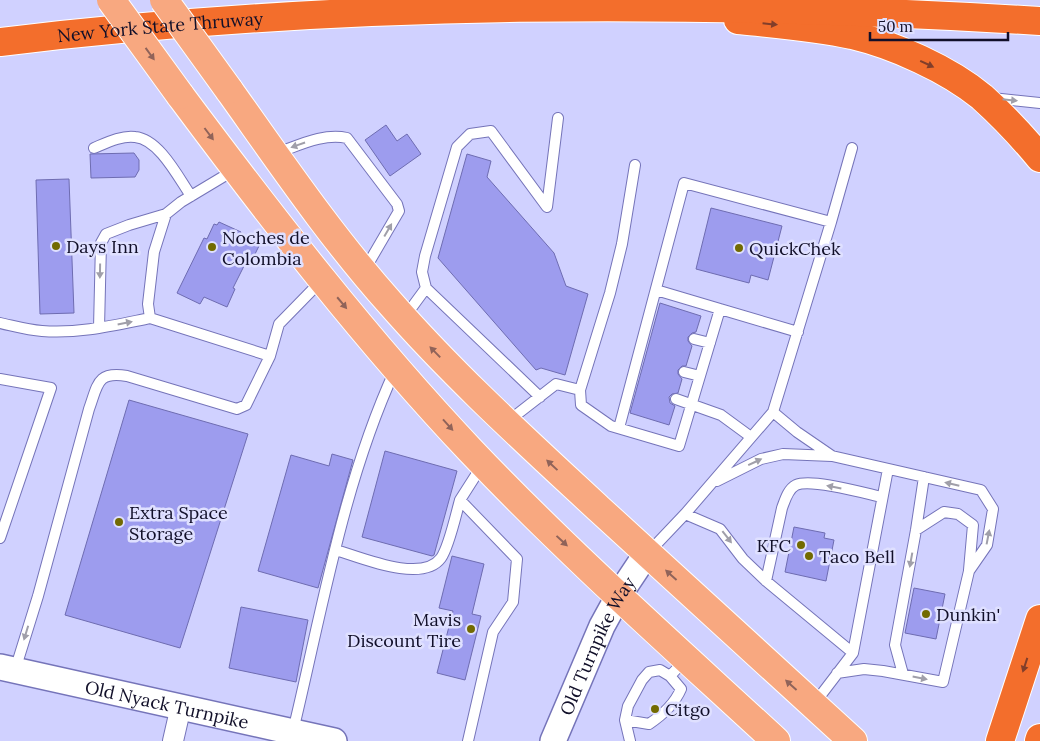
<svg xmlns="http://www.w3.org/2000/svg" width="1040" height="741" viewBox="0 0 1040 741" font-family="Lora,serif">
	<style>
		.building { fill: #9d9cee; stroke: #6e6cb1 }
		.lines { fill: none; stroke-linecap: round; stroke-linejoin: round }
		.service-casing { stroke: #7574b9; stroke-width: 12 }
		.minor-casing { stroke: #7574b9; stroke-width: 22 }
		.tertiary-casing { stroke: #7574b9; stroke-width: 28 }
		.primary-casing { stroke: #fff; stroke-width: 30 }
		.motorway-casing { stroke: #fff; stroke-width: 30 }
		.service { stroke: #fff; stroke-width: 10 }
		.minor { stroke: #fff; stroke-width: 20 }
		.tertiary { stroke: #fff; stroke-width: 25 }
		.primary { stroke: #f8a880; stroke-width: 28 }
		.motorway { stroke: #f36e2c; stroke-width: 28 }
		.primary-bridge-casing { stroke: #fff; stroke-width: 30; stroke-linecap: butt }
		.primary-bridge { stroke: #f8a880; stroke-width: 28 }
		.oneway { fill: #823e2a }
		.oneway2 { fill: #906359 }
		.oneway3 { fill: #a09fa9 }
		.poi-dot { fill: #726a02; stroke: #dfe0ff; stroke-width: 2 }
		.labels { text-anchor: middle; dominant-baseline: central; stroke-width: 5; stroke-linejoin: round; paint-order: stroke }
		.street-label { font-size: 18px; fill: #110f29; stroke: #dfe0ff }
		.poi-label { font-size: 18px; fill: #110f29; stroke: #dfe0ff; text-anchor: start }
	</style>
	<rect width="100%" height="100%" fill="#d0d1ff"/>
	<!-- building -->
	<path class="building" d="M386 125 397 141 407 134 421 154 390 176 365 140Z
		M134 153 139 160V170L135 177 91 178 90 154Z
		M467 154 491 161 487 177 554 253 566 286 588 294 565 375 541 368 536 370 438 258Z
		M69 179 74 313 40 314 36 180Z
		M711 208 782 226 768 280 751 275 749 283 696 269Z
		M219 222 241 232 239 236 259 246 251 262 247 260 233 288 235 289 227 307 204 297 200 304 177 293 204 238 207 239 214 224 217 225Z
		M660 303 701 316 696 332 692 333 688 337V341L692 346 686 366H682L678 370V374L682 379 678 393 672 394 669 397 670 403 675 406 669 425 630 413Z
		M129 400 248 434 180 648 65 615Z
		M385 451 457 471 434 555 432 556 362 537Z
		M332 454 353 460 318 588 258 571 291 455 329 466Z
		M794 527 825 533 824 538 834 540 826 581 785 572Z
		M452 556 484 564 472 614 481 616 465 680 437 673 453 611 439 608Z
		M914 588 945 594 936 639 905 633Z
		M241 607 308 620 296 682 229 668Z"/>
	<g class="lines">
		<!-- service casing -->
		<g class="service-casing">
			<path id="service" d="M992 98 1040 103
				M94 148C106 143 122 135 135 137 159 139 178 177 191 196
				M277 153C300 145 323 133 347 138L397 204 399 211 364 271
				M635 165 622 244 610 293 580 390 581 405 611 426 679 446 720 309 798 332
				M236 169 181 202 166 214 154 252 148 304 150 318 270 356 279 324 322 280
				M831 222 852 148
				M426 288 422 272 425 256 457 147 470 134 491 131 547 207 558 118
				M656 290 720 309
				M404 318 426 288 540 397
				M0 323C14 326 28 330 42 331 79 334 115 325 150 318
				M99 328 101 243 106 234 129 225 166 214
				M694 339 710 343
				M684 372 700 376
				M0 379 51 388 0 538
				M676 399 721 415 751 437
				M773 412 797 432 832 456 981 490 993 509 987 545 969 571 943 682 883 671 864 669 837 673
				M507 422 556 384 580 390
				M619 428 684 183 831 222 773 412 685 514 648 553
				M717 481 761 459 783 454 832 456
				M685 514 720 529 743 559 766 581 853 653
				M916 530 944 512 958 514 973 525 969 570
				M336 550C360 557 422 584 441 558 449 547 456 514 460 500
				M766 581 782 508C785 500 788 489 796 485 811 478 864 493 882 497
				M15 670 38 596 89 409C98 384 97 371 127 376L237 409 246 405 270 356
				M903 674 895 645 916 530 924 477
				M814 704 853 653 888 469
				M625 720 649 724C661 716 675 703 681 689L670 676
				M293 731C322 611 343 483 395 370
				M468 741 493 632 513 602 517 559 460 500 483 464
				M630 741 625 720 628 706 642 680 649 672 660 670 670 676 686 659"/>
		</g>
		<!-- minor casing -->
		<g class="minor-casing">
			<path id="minor" d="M173 741 181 706"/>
		</g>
		<!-- tertiary casing -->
		<g class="tertiary-casing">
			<g id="tertiary">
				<path id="s1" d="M0 667 334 741"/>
				<path id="s2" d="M553 741 602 626 619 595 647 553"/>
			</g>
		</g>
		<!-- primary casing -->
		<g class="primary-casing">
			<path id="primary" d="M229 90C281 163 331 237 391 304 455 377 527 442 598 508 683 586 768 664 853 741
				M180 95C271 217 366 340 471 451 568 553 673 646 776 741"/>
		</g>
		<!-- motorway casing -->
		<g class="motorway-casing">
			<g id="motorway">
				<path d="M738 20C776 24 814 27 852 35 894 45 948 69 982 97 1003 116 1022 136 1040 158"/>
				<path id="s3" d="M0 42C345 0 693 0 1040 21"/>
				<path d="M1000 741 1040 619"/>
				<path d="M1039 741 1040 738"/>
			</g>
		</g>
		<!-- service -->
		<use href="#service" class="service"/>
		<!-- minor -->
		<use href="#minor" class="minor"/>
		<!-- tertiary -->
		<use href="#tertiary" class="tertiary"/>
		<!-- primary -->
		<use href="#primary" class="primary"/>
		<!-- motorway -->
		<use href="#motorway" class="motorway"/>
		<!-- primary-bridge casing -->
		<g class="primary-bridge-casing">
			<path id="primary-bridge" d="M111 0 180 95
				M164 0 229 90"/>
		</g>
		<!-- primary-bridge -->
		<use href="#primary-bridge" class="primary-bridge"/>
	</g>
	<!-- one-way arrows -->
	<defs><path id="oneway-solid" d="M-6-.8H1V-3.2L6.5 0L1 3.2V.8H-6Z" transform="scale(1.25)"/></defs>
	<g class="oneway">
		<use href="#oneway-solid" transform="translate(770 24) rotate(6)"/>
		<use href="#oneway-solid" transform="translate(927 64) rotate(25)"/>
		<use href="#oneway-solid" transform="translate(1025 665) rotate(108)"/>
	</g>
	<g class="oneway2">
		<use href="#oneway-solid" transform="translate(150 54) rotate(54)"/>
		<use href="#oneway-solid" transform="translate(209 134) rotate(53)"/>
		<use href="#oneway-solid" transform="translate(342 303) rotate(50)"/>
		<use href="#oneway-solid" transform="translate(435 352) rotate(-134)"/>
		<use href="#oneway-solid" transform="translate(448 425) rotate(48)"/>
		<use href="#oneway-solid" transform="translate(552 465) rotate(-137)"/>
		<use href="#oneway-solid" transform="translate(562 541) rotate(43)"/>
		<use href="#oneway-solid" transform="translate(671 575) rotate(-138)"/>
		<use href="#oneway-solid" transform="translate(791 685) rotate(-138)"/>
	</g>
	<g class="oneway3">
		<use href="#oneway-solid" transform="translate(1010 100) rotate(6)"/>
		<use href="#oneway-solid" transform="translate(298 145) rotate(161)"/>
		<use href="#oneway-solid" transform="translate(388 230) rotate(-60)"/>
		<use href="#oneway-solid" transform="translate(100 271) rotate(91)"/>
		<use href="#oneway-solid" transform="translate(125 323) rotate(-11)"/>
		<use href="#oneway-solid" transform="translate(755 462) rotate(-25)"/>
		<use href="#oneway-solid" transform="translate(952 484) rotate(-167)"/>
		<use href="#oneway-solid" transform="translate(834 487) rotate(-169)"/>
		<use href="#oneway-solid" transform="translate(727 537) rotate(52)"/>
		<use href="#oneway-solid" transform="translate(988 537) rotate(-79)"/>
		<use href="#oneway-solid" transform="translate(911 560) rotate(100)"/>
		<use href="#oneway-solid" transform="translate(26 633) rotate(107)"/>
		<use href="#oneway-solid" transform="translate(920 678) rotate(11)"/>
	</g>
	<!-- markers -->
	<g class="poi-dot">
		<circle cx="56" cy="246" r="5"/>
		<circle cx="212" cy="247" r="5"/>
		<circle cx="739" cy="248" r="5"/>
		<circle cx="119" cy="522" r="5"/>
		<circle cx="801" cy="545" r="5"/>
		<circle cx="809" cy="556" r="5"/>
		<circle cx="926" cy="614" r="5"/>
		<circle cx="471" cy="629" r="5"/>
		<circle cx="655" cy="709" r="5"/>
	</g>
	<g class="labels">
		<!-- street labels -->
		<g class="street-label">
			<text stroke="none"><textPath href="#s3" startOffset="161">New York State Thruway</textPath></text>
			<text stroke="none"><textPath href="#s2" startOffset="105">Old Turnpike Way</textPath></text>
			<text stroke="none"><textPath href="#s1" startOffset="171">Old Nyack Turnpike</textPath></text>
		</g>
		<!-- poi labels -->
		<g class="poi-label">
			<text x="222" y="237">Noches de<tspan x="222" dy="21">Colombia</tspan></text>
			<text x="66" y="246">Days Inn</text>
			<text x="749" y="248">QuickChek</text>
			<text x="129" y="512">Extra Space<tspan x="129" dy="21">Storage</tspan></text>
			<text x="791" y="545" text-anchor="end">KFC</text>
			<text x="819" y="556">Taco Bell</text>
			<text x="936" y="614">Dunkin'</text>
			<text x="461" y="619" text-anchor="end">Mavis<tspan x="461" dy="21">Discount Tire</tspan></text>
			<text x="665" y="709">Citgo</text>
		</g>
	</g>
	<!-- scale -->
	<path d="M870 32v8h138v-8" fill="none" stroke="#110f29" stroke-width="2.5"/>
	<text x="878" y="32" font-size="15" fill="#110f29" stroke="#dfe0ff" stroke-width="4" paint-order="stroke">50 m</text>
</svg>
